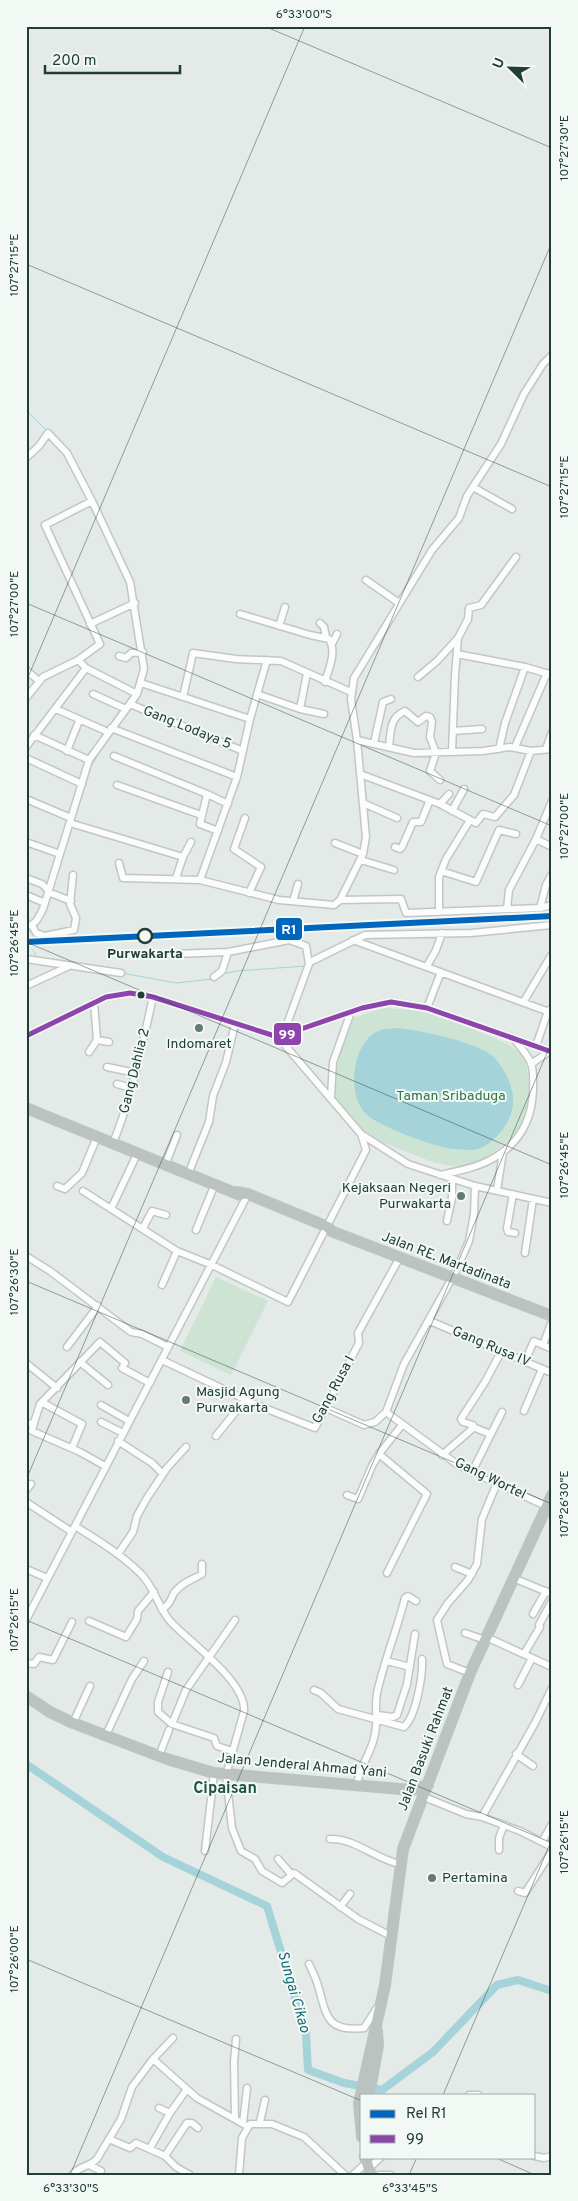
<svg xmlns="http://www.w3.org/2000/svg" width="578" height="2201" viewBox="0 0 578 2201" font-family="Overpass,sans-serif">
	<style>
		.green { fill: #cde3d3 }
		.water { fill: #a4d3d9 }
		.lines { fill: none; stroke-linecap: round; stroke-linejoin: round }
		.stream { stroke: #a4d3d9; stroke-width: 1 }
		.river { stroke: #a4d3d9; stroke-width: 8 }
		.minor-casing { stroke: #c1c7c4; stroke-width: 9 }
		.highway-casing { stroke: #bcc6c3; stroke-width: 12 }
		.minor { stroke: #fbfcfb; stroke-width: 6 }
		.highway { stroke: #bac3c1; stroke-width: 10 }
		.bus-1-casing { stroke: #f2f9f5; stroke-width: 9 }
		.bus-1 { stroke: #8e44ad; stroke-width: 5 }
		.rail-1-casing { stroke: #f2f9f5; stroke-width: 10 }
		.rail-1 { stroke: #0065bd; stroke-width: 6 }
		.ticks { fill: none; stroke: #213e36; stroke-width: 1; stroke-opacity: 0.45 }
		.stop-dot { fill: #f2f9f5; stroke: #213e36; stroke-width: 2.5 }
		.bus-dot { fill: #213e36; stroke: #f2f9f5; stroke-width: 2 }
		.poi-dot { fill: #657a74; stroke: #f2f9f5; stroke-width: 2 }
		.labels { text-anchor: middle; dominant-baseline: central; stroke-width: 4; stroke-linejoin: round; paint-order: stroke }
		.street-label { font-size: 14px; fill: #213e36; stroke: #f2f9f5 }
		.stop-label { font-size: 14px; font-weight: bold; fill: #213e36; stroke: #f2f9f5 }
		.poi-label { font-size: 14px; fill: #213e36; stroke: #f2f9f5; text-anchor: start }
		.park-label { font-size: 14px; fill: #2a7646; stroke: #f2f9f5 }
		.water-label { font-size: 15px; font-style: italic; fill: #196d7c; stroke: #f2f9f5 }
		.quarter-label { font-size: 16px; font-weight: bold; fill: #1c5143; stroke: #f2f9f5 }
		.line-badge { stroke: #f2f9f5; stroke-width: 2 }
		.badge-label { font-size: 14px; text-anchor: middle; font-weight: bold; fill: #fff }
		.neatline { fill: none; stroke: #213e36; stroke-width: 2 }
		.ticks-label { font-size: 12px; text-anchor: middle; fill: #213e36 }
	</style>
	<rect width="100%" height="100%" fill="#e4eae7"/>
	<!-- green -->
	<path class="green" d="M384 1008C396 1009 410 1009 422 1012 441 1017 512 1041 522 1055 529 1067 529 1083 528 1096 526 1118 518 1133 500 1147 463 1177 442 1166 402 1150 389 1145 373 1139 362 1129 351 1120 342 1106 333 1094 336 1065 341 1045 354 1018Z
		M216 1277 268 1301 231 1375 180 1351Z"/>
	<!-- water -->
	<path class="water" d="M399 1028C426 1032 470 1040 493 1056 497 1060 501 1066 504 1071 518 1095 516 1116 497 1136 492 1141 485 1147 478 1149 472 1151 462 1149 456 1149 438 1149 377 1126 365 1113 347 1093 352 1046 376 1032 382 1028 392 1029 399 1028Z"/>
	<g class="lines">
		<!-- stream -->
		<path class="stream" d="M26 410 47 431
			M134 586 144 649
			M136 704 143 687
			M117 727 133 707
			M78 808 91 766 108 739
			M33 950 37 957 55 960
			M312 965 324 959
			M122 973 176 983 212 979
			M223 974 236 971 306 966"/>
		<!-- river -->
		<path class="river" d="M26 1764 163 1857 267 1906 306 2034 308 2070 344 2083 382 2090 433 2052 497 1985 518 1980 552 1991"/>
		<!-- minor casing -->
		<g class="minor-casing">
			<path id="minor" d="M26 458 39 446 48 433 67 453 92 501 130 582 144 669 137 694 89 760 43 909C39 916 36 926 26 926
				M473 487 512 509
				M366 580 399 603
				M240 614 310 635 329 639C337 652 329 668 325 682
				M320 623 324 627 326 637
				M90 624 135 603
				M279 626 285 607
				M332 644 337 634
				M457 654 525 667 552 675
				M119 656 126 658 131 653 143 652
				M78 660 86 668 137 694
				M26 670 39 681
				M418 677 437 661 458 638
				M141 683 250 719
				M93 694 126 709
				M257 694 300 709 307 673
				M183 697 193 653 236 659 281 661 351 692
				M26 698 43 677 78 660 100 644 45 525 92 501
				M130 704 243 751
				M56 709 108 732
				M300 709 324 714
				M111 728 237 777
				M453 731 482 729
				M34 735 89 760
				M357 740 414 753 483 751 510 747 531 751 552 749
				M374 743 383 702 391 699
				M26 747 86 668
				M389 747C391 731 389 718 405 711L418 722 426 716 430 717 432 722 430 737 436 753 430 771 440 780
				M515 747 547 673
				M499 749 505 723 525 667
				M546 749 552 732
				M67 751 79 721
				M452 752 455 675 458 638 468 619 469 608 481 605 516 557
				M114 756 207 794 200 824 218 831
				M26 758 82 784
				M360 774 440 804 476 823 483 814 495 817 514 795 531 751
				M117 785 201 815
				M207 794 228 804
				M26 799 71 818
				M363 803 397 818
				M440 804 449 794
				M452 811 464 789
				M245 818 234 849 261 867 249 893
				M70 823 183 857 176 878
				M536 839 552 847
				M26 842 60 854
				M335 843 363 854
				M395 847 400 849 402 847 413 822H421L430 800
				M183 857 191 842
				M361 860 394 870
				M119 863 123 878 200 880 279 900 334 905 340 900 401 899 406 913 540 908 552 905
				M441 871 476 882 499 830 516 834
				M26 878 42 884 49 891
				M200 880 237 777 250 719 267 660
				M48 892 71 901
				M26 895 45 903
				M340 900 363 854 366 837 357 740 351 699 354 678 432 550 459 518 467 496 501 444 524 394 543 364 552 355
				M293 901 298 884
				M540 908 546 885 552 874
				M507 909 509 890 536 839 552 801
				M439 912V877L446 859 470 820
				M32 925 36 933 45 936 74 930 76 918 70 904 73 875
				M353 940 552 1013
				M146 955 228 952 289 940 306 946 309 964 283 1035
				M26 959 121 973
				M310 962 365 935 471 933 552 925
				M427 966 436 950 442 933
				M214 977 222 971 228 952
				M26 986 67 967
				M524 1001 552 954
				M427 1008 441 972
				M26 1036 106 997 130 993 153 997 278 1037 362 1008 391 1002 427 1008 552 1052
				M278 1037 361 1134 408 1164 475 1186 552 1203
				M97 1040 109 1042
				M536 1046 548 1011 552 1008
				M89 1052 97 1040 94 1002
				M531 1064 550 1051
				M107 1067 136 1073
				M117 1084 131 1088
				M331 1097 333 1062 351 1012
				M113 1143C132 1097 142 1046 153 997
				M166 1163 177 1135
				M189 1172 209 1122 213 1096 226 1062 235 1024
				M440 1175C457 1171 476 1168 492 1159 519 1144 532 1121 533 1090 533 1082 534 1071 531 1063 527 1054 520 1046 513 1038
				M57 1186 65 1189 82 1173 97 1137
				M497 1190 503 1152
				M83 1191 177 1251 212 1265 288 1302 366 1150 361 1134
				M513 1194 507 1228 508 1232 515 1233
				M111 1209 138 1152
				M447 1221 452 1198V1179
				M143 1228 152 1211 166 1215
				M196 1230 215 1184
				M525 1253 533 1199
				M26 1256 50 1271 131 1332 142 1334 168 1347
				M162 1285 177 1251
				M430 1321 552 1373
				M543 1345 552 1321
				M67 1347 98 1306
				M162 1360 257 1405 315 1428 359 1343 358 1333 400 1257
				M525 1361 534 1341 552 1349
				M80 1362 108 1385
				M26 1363 57 1388
				M43 1403 82 1424 72 1448
				M101 1405 129 1421
				M326 1408 364 1425 375 1422 386 1412 404 1364 456 1271 469 1241 474 1214 475 1186
				M524 1411 542 1369
				M386 1412 458 1465 552 1509
				M101 1422 123 1433
				M34 1423 32 1431 80 1452 105 1466
				M26 1424 34 1423 40 1404 100 1342 125 1363 122 1368 150 1383
				M473 1427 490 1434
				M216 1436 245 1400
				M118 1441 152 1463 163 1474
				M442 1455 471 1430 473 1425 463 1422 461 1419 485 1382 501 1352
				M472 1472 502 1412
				M26 1490 31 1484
				M347 1495 358 1499 372 1466 379 1454
				M26 1502 72 1532
				M75 1526C97 1540 121 1554 140 1573 154 1586 158 1607 170 1621 189 1642 246 1681 244 1711L226 1775 232 1828 241 1851 255 1859 262 1871 282 1883 294 1873 358 1919 391 1936
				M118 1554 133 1532 137 1516 147 1498 167 1468 186 1447
				M455 1567 472 1574
				M26 1569 47 1578
				M387 1573 427 1494 379 1454 402 1425
				M513 1578 552 1594
				M162 1610C171 1602 170 1601 174 1593 181 1583 192 1580 202 1574V1564
				M533 1614 546 1591
				M26 1620 248 1194
				M89 1621 126 1637 137 1619 138 1611 154 1592
				M465 1633 485 1640
				M486 1637 552 1667
				M524 1654 540 1627 539 1625 552 1601
				M387 1661 410 1667
				M26 1663 34 1664 39 1657 53 1660 72 1622
				M168 1672 158 1702V1712L172 1724 214 1738 217 1746 232 1751
				M470 1673 447 1664 437 1620 448 1603 468 1580 477 1564 482 1519 497 1483
				M518 1685 532 1658
				M314 1690 321 1693 338 1709 404 1727C416 1716 423 1676 422 1659
				M378 1715 393 1717 397 1715 407 1684 415 1634
				M73 1723 90 1686
				M172 1724 186 1690 235 1620
				M106 1735 132 1679 144 1661
				M516 1754 533 1766
				M159 1756 169 1730
				M357 1784C360 1766 370 1755 374 1738 379 1721 374 1710 377 1693 384 1661 397 1630 405 1598L408 1596 416 1601
				M424 1797 466 1814 482 1817 535 1723 552 1688
				M482 1817 520 1831 552 1847
				M330 1839C355 1838 375 1859 400 1864
				M542 1842 552 1824
				M499 1850V1838L504 1825
				M205 1851 214 1773
				M278 1859 291 1874
				M518 1891 525 1893 552 1851
				M340 1907 350 1894
				M309 1964C313 1972 317 1981 319 1989 327 2019 329 2032 364 2028L377 2008
				M153 2059 173 2038
				M469 2095H478
				M159 2108 170 2113
				M235 2119 234 2062 236 2039
				M260 2122 265 2100
				M243 2123 247 2088
				M109 2139 130 2148 136 2143 165 2156 176 2167 190 2175
				M150 2148 170 2113 187 2089
				M165 2156 187 2123H192L198 2128
				M534 2156 544 2158 552 2156
				M89 2165 101 2171
				M368 2169 381 2157
				M72 2175C79 2166 89 2167 97 2159L121 2119 132 2087 153 2059 197 2098 247 2126
				M239 2175 242 2138 250 2124H272L304 2137 345 2175
				M353 2175 366 2163
				M379 2175H391"/>
		</g>
		<!-- highway casing -->
		<g class="highway-casing">
			<path id="highway" d="M26 1108 240 1195
				M236 1192 248 1194 328 1227 331 1231 552 1316
				M26 1696 50 1712 73 1723 167 1759 214 1773 412 1790 428 1785
				M369 2095 378 2046 377 2031
				M362 2137 359 2103 385 1985 403 1849 470 1673 552 1495
				M365 2157 371 2175"/>
		</g>
		<!-- minor -->
		<use href="#minor" class="minor"/>
		<!-- highway -->
		<use href="#highway" class="highway"/>
		<!-- bus-1 casing -->
		<g class="bus-1-casing">
			<path id="bus-1" d="M26 1036 106 997 130 993 153 997 278 1037 362 1008 391 1002 427 1008 552 1052"/>
		</g>
		<!-- bus-1 -->
		<use href="#bus-1" class="bus-1"/>
		<!-- rail-1 casing -->
		<g class="rail-1-casing">
			<path id="rail-1" d="M26 942 552 916"/>
		</g>
		<!-- rail-1 -->
		<use href="#rail-1" class="rail-1"/>
	</g>
	<!-- ticks -->
	<path class="ticks" d="M264 26 552 148M26 264 552 487M26 603 552 826M26 682 305 26M26 942 552 1165M26 1281 552 1504M26 1480 552 242M26 1620 552 1843M26 1959 362 2101M443 2095 552 1839M494 2157 535 2175M70 2175 552 1041M409 2175 417 2157"/>
	<!-- markers -->
	<circle class="stop-dot" cx="145" cy="936" r="7"/>
	<circle class="bus-dot" cx="141" cy="995" r="4.5"/>
	<g class="poi-dot">
		<circle cx="199" cy="1028" r="5"/>
		<circle cx="461" cy="1196" r="5"/>
		<circle cx="186" cy="1400" r="5"/>
		<circle cx="432" cy="1878" r="5"/>
	</g>
	<g class="labels">
		<!-- street labels -->
		<g class="street-label">
			<text transform="translate(187 728) rotate(22)">Gang Lodaya 5</text>
			<text transform="translate(135 1071) rotate(-76)">Gang Dahlia 2</text>
			<text transform="translate(446 1261) rotate(21)">Jalan RE. Martadinata</text>
			<text transform="translate(491 1347) rotate(23)">Gang Rusa IV</text>
			<text transform="translate(334 1390) rotate(-62)">Gang Rusa I</text>
			<text transform="translate(490 1479) rotate(26)">Gang Wortel</text>
			<text transform="translate(426 1749) rotate(-69)">Jalan Basuki Rahmat</text>
			<text transform="translate(302 1766) rotate(5)">Jalan Jenderal Ahmad Yani</text>
		</g>
		<!-- stop labels -->
		<g class="stop-label">
			<text x="145" y="954">Purwakarta</text>
		</g>
		<!-- poi labels -->
		<g class="poi-label">
			<text x="199" y="1044" text-anchor="middle">Indomaret</text>
			<text x="451" y="1188" text-anchor="end">Kejaksaan Negeri<tspan x="451" dy="16">Purwakarta</tspan></text>
			<text x="196" y="1392">Masjid Agung<tspan x="196" dy="16">Purwakarta</tspan></text>
			<text x="442" y="1878">Pertamina</text>
		</g>
		<!-- park labels -->
		<g class="park-label">
			<text x="451" y="1096">Taman Sribaduga</text>
		</g>
		<!-- water labels -->
		<g class="water-label">
			<text transform="translate(293 1992) rotate(74)">Sungai Cikao</text>
		</g>
		<!-- quarter labels -->
		<g class="quarter-label">
			<text x="225" y="1789">Cipaisan</text>
		</g>
	</g>
	<g class="line-badge">
		<rect x="275" y="917" width="28" height="24" rx="5" fill="#0065bd"/>
		<rect x="273" y="1022" width="29" height="24" rx="5" fill="#8e44ad"/>
	</g>
	<g class="badge-label">
		<text x="289" y="934">R1</text>
		<text x="287" y="1039">99</text>
	</g>
	<!-- border -->
	<rect width="578" height="2201" fill="none" stroke="#f2f9f5" stroke-width="55"/>
	<!-- legend -->
	<rect x="360" y="2094" width="175" height="65" fill="#f2f9f5" stroke="#9eaea9"/>
	<rect x="370" y="2110" width="25" height="8" fill="#0065bd" stroke="#9eaea9"/>
	<text x="406" y="2118" font-size="15" fill="#213e36">Rel R1</text>
	<rect x="370" y="2135" width="25" height="8" fill="#8e44ad" stroke="#9eaea9"/>
	<text x="406" y="2144" font-size="15" fill="#213e36">99</text>
	<!-- north arrow -->
	<g transform="translate(510 68) rotate(293)" stroke="#f2f9f5" stroke-width="4" paint-order="stroke">
	<path d="M0-4L9 19L0 12L-9 19Z" fill="#213e36"/>
	<text y="-8" font-size="14" font-weight="bold" text-anchor="middle" fill="#213e36">U</text>
	</g>
	<!-- scale -->
	<path d="M45 65v8h135v-8" fill="none" stroke="#213e36" stroke-width="2.5"/>
	<text x="52" y="65" font-size="15" fill="#213e36" stroke="#f2f9f5" stroke-width="4" paint-order="stroke">200 m</text>
	<rect x="28" y="28" width="522" height="2146" class="neatline"/>
	<g class="ticks-label">
		<text x="304" y="18">6°33'00"S</text>
		<text transform="translate(564 148) rotate(-90)" y="4">107°27'30"E</text>
		<text transform="translate(14 265) rotate(-90)" y="4">107°27'15"E</text>
		<text transform="translate(564 487) rotate(-90)" y="4">107°27'15"E</text>
		<text transform="translate(14 604) rotate(-90)" y="4">107°27'00"E</text>
		<text transform="translate(564 826) rotate(-90)" y="4">107°27'00"E</text>
		<text transform="translate(14 943) rotate(-90)" y="4">107°26'45"E</text>
		<text transform="translate(564 1165) rotate(-90)" y="4">107°26'45"E</text>
		<text transform="translate(14 1282) rotate(-90)" y="4">107°26'30"E</text>
		<text transform="translate(564 1504) rotate(-90)" y="4">107°26'30"E</text>
		<text transform="translate(14 1620) rotate(-90)" y="4">107°26'15"E</text>
		<text transform="translate(564 1842) rotate(-90)" y="4">107°26'15"E</text>
		<text transform="translate(14 1959) rotate(-90)" y="4">107°26'00"E</text>
		<text x="71" y="2192">6°33'30"S</text>
		<text x="410" y="2192">6°33'45"S</text>
	</g>
</svg>
